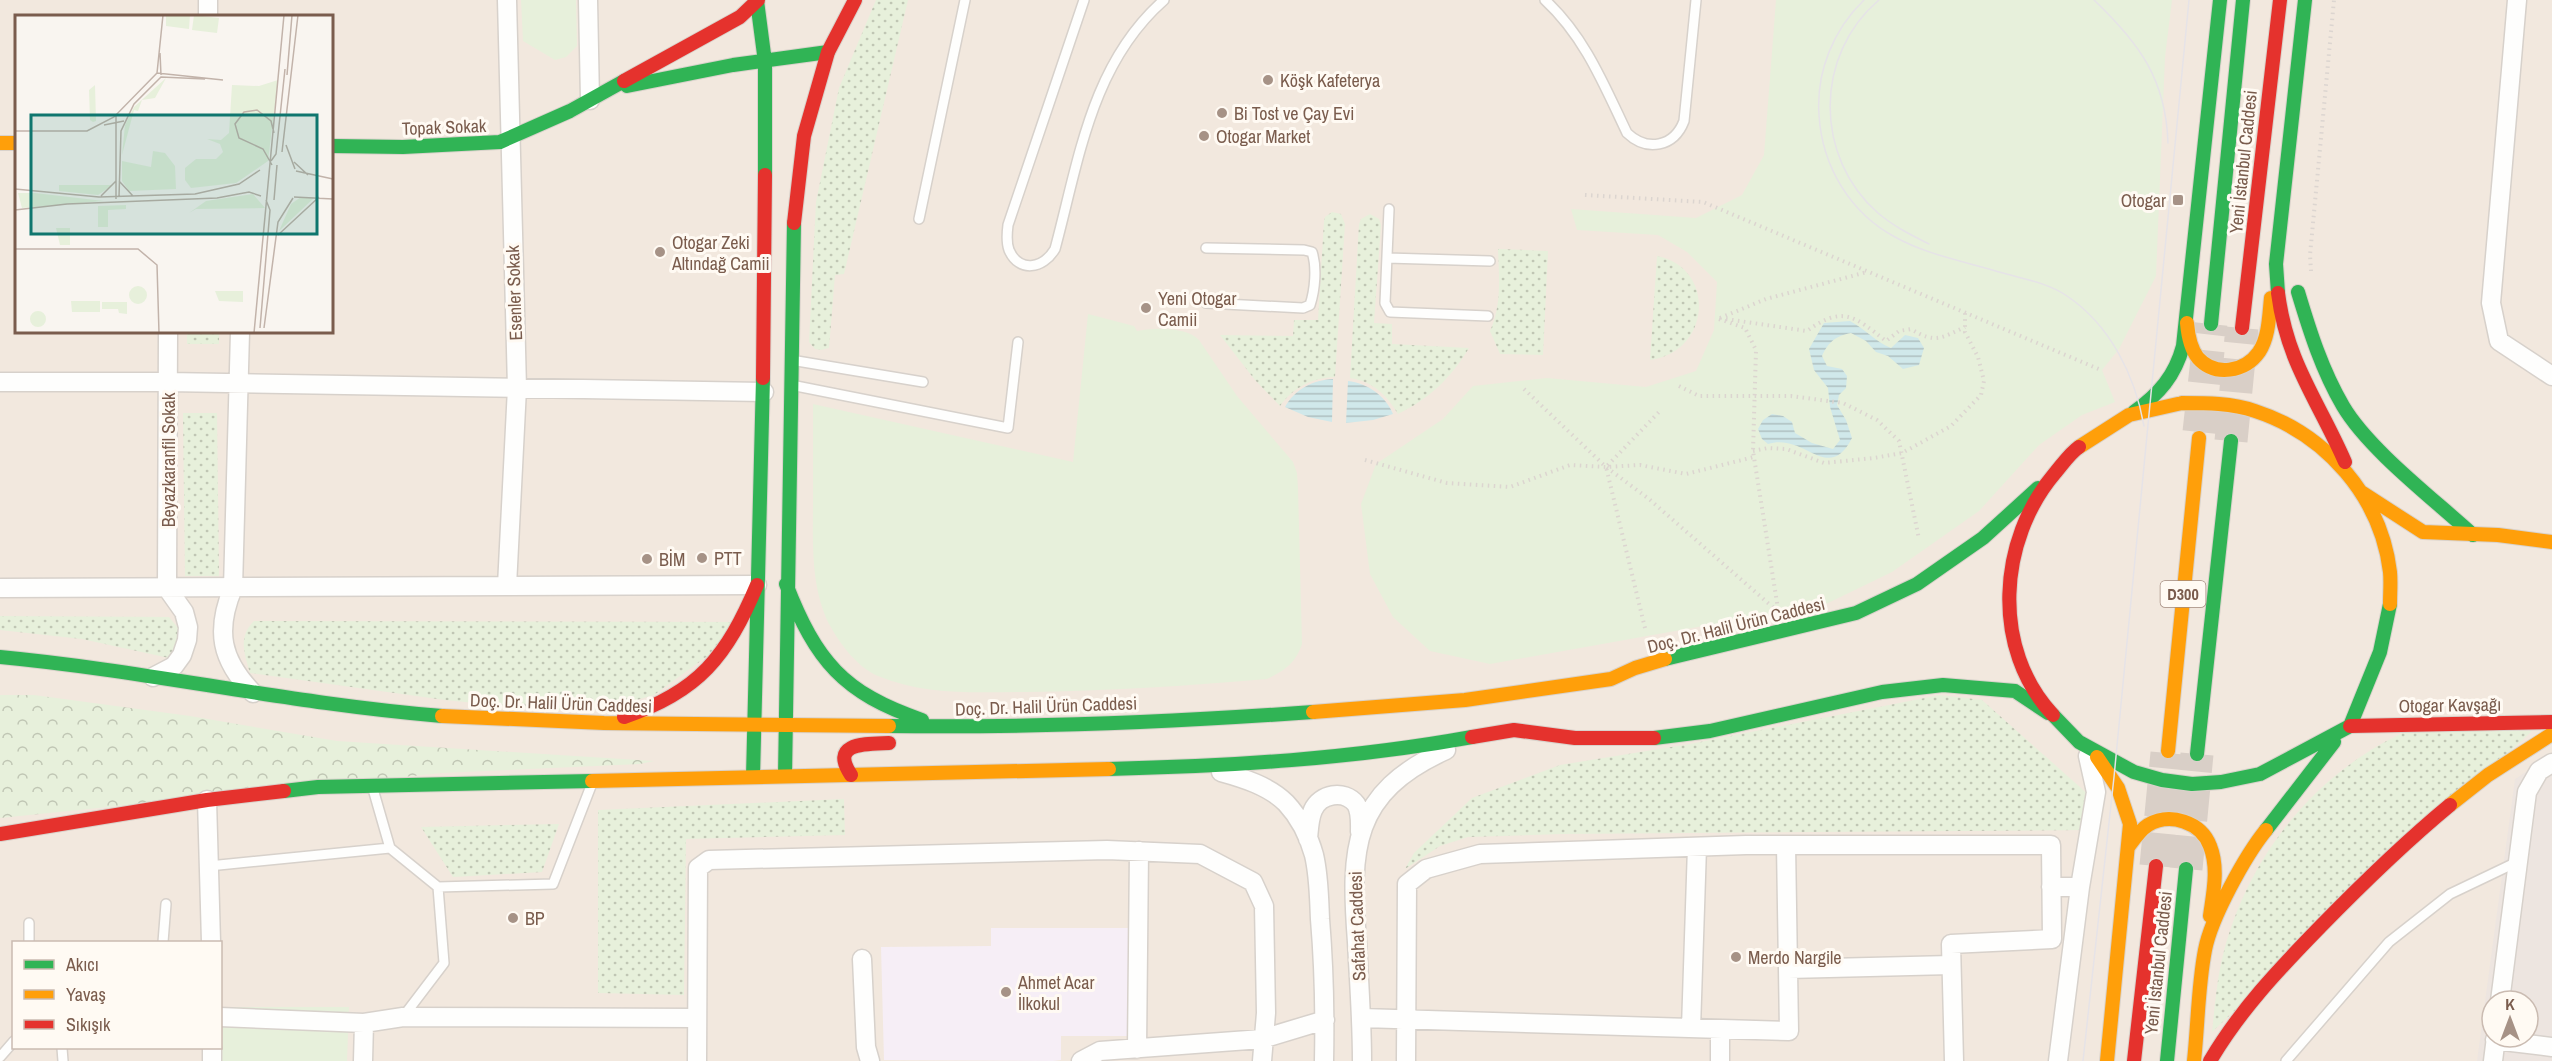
<svg xmlns="http://www.w3.org/2000/svg" width="2552" height="1061" viewBox="0 0 2552 1061" font-family="'Archivo Narrow',sans-serif">
	<style>
		.residential { fill: #f2e8de; fill-rule: evenodd }
		.industrial { fill: #ede5e0; fill-rule: evenodd }
		.education { fill: #f6eef6 }
		.grass { fill: url(#grass-dots) }
		.forest { fill: url(#forest-crowns) }
		.green { fill: #e7f0db }
		.water { fill: url(#water-rules) }
		.lines { fill: none; stroke-linecap: round; stroke-linejoin: round }
		.highway-tunnel { stroke: #d9cfc7; stroke-width: 33; stroke-dasharray: 33 16; stroke-linecap: butt }
		.lane-casing { stroke: #d7d1cb; stroke-width: 12 }
		.street-casing { stroke: #d7d1cb; stroke-width: 21 }
		.fast-casing { stroke: #d9d2cb; stroke-width: 16 }
		.slow-casing { stroke: #d9d2cb; stroke-width: 16 }
		.jam-casing { stroke: #d9d2cb; stroke-width: 16 }
		.path { stroke: #dcd5d0; stroke-width: 4; stroke-dasharray: 1.5 4.5; stroke-linecap: butt }
		.lane { stroke: #fefefd; stroke-width: 9 }
		.street { stroke: #fefefd; stroke-width: 18 }
		.fast { stroke: #30b455; stroke-width: 14 }
		.slow { stroke: #ff9f0a; stroke-width: 14 }
		.jam { stroke: #e5322d; stroke-width: 14 }
		.tram { stroke: #e6e3e7; stroke-width: 1.5 }
		.poi-dot { fill: #a69286; stroke: #fffaf3; stroke-width: 2 }
		.labels { text-anchor: middle; dominant-baseline: central; stroke-width: 6; stroke-linejoin: round; paint-order: stroke }
		.shield { fill: #fffaf3; stroke: #a28b7f; stroke-width: 1.5 }
		.shield-label { font-size: 16px; font-weight: bold; fill: #7a5c4d }
		.poi-label { font-size: 18px; fill: #7a5c4d; stroke: #fffaf3; text-anchor: start }
		.street-label { font-size: 18px; fill: #7a5c4d; stroke: #fffaf3 }
		.inset-road { fill: none; stroke: #c2b3aa; stroke-width: 1.5 }
		.view { fill: #0f766e; fill-opacity: 0.15; stroke: #0f766e; stroke-width: 3 }
		.inset-edge { fill: none; stroke: #7a5c4d; stroke-width: 3 }
	</style>
	<defs>
		<pattern id="grass-dots" width="8" height="8" patternUnits="userSpaceOnUse" patternTransform="scale(1.5)"><rect width="8" height="8" fill="#e7f0db"/><path d="M2 2h.1M6 6h.1" fill="none" stroke="#c0c6b4" stroke-width="1.8" stroke-linecap="round"/></pattern>
		<pattern id="forest-crowns" width="20" height="18" patternUnits="userSpaceOnUse" patternTransform="scale(1.5)"><rect width="20" height="18" fill="#e7f0db"/><path d="M2 6a3 3 0 1 1 6 0M12 15a3 3 0 1 1 6 0" fill="none" stroke="#c0c6b4"/></pattern>
		<pattern id="water-rules" width="6" height="5" patternUnits="userSpaceOnUse" patternTransform="scale(1.5)"><rect width="6" height="5" fill="#d0e8ea"/><path d="M0 2.5h6" fill="none" stroke="#aebfc0"/></pattern>
	</defs>
	<rect width="100%" height="100%" fill="#f9f5f0"/>
	<!-- residential -->
	<path class="residential" d="M0 0H2552V1061H0ZM16 16H332V332H16ZM14 942H220V1048H14ZM2492 1001H2528V1037H2492Z"/>
	<!-- industrial -->
	<path class="industrial" d="M2552 755V1061H2477L2515 779ZM2492 1001H2528V1037H2492Z"/>
	<!-- education -->
	<path class="education" d="M991 928H1131L1129 1036H1061V1060L1053 1061 884 1060 881 947 991 946Z"/>
	<!-- grass -->
	<path class="grass" d="M876 0H908L844 274 835 275 829 348 821 350 815 349 809 342 816 202 839 88Z
		M1332 212 1341 214 1345 224 1335 377C1312 378 1294 387 1280 406L1255 380 1220 335 1293 336 1294 320H1318L1324 221 1325 217Z
		M1370 214 1379 219 1381 225 1374 323 1392 324V344L1469 348C1451 378 1429 399 1398 414 1387 395 1372 381 1350 378L1359 224 1361 219Z
		M1498 249 1548 251 1543 355 1500 354 1490 331C1502 306 1499 275 1498 249Z
		M1657 256C1717 268 1711 352 1650 360Z
		M187 332H219V344H187Z
		M183 413H217L219 576H185Z
		M0 616 169 617 178 628 179 650 169 658 82 639 0 630Z
		M254 621 733 622 724 644 654 695 601 710H546L445 700 250 673C244 653 238 637 254 621Z
		M1940 695 1982 700 2090 796 2087 830 1562 834 1468 837 1440 846 1405 869 1414 853 1472 798 1560 765 1690 744Z
		M2409 730 2532 731 2212 1032C2215 1005 2217 977 2224 951 2250 853 2317 771 2409 730Z
		M844 799 845 835 686 839 684 995 598 993V810Z
		M559 824 542 872 453 877 421 827Z"/>
	<!-- forest -->
	<path class="forest" d="M0 695H34L190 716 337 741 654 761 640 764 442 773 0 818Z"/>
	<!-- green -->
	<path class="green" d="M521 0H576L577 46 566 57 555 60 523 41Z
		M1776 0H2172L2165 57 2156 276 2119 349 2102 370 2115 402 2082 415 2039 445 1979 511 1892 572 1826 604 1490 664 1430 651 1393 617 1370 574 1361 504 1376 464 1443 419 1473 386 1547 378 1646 387 1696 371 1714 330 1717 282 1687 252 1658 235 1577 230 1571 209 1696 218 1742 195 1764 155Z
		M1088 314 1134 326 1137 331C1153 327 1188 327 1199 340L1237 396 1293 462 1297 473 1298 488 1302 644C1295 664 1285 670 1267 679 1186 686 1107 691 1026 692 976 692 926 696 878 676 857 667 840 644 829 624 810 585 813 541 813 499 813 468 813 436 813 404L1073 462Z
		M223 1007H349L347 1061H222Z"/>
	<!-- water -->
	<path class="water" d="M1850 321C1865 329 1876 342 1891 348L1905 335 1918 338 1924 348 1919 365 1903 369 1888 356 1876 352 1866 341 1851 333C1836 336 1829 341 1822 356L1827 366 1842 369 1847 376 1846 388 1839 395 1837 405 1846 420 1852 438C1828 485 1805 432 1768 444L1762 439 1758 429 1763 420 1772 414 1783 416 1792 422 1795 433 1812 443 1833 449 1840 440 1830 407 1828 388 1814 370 1809 349 1824 323Z
		M1333 379 1332 422 1308 417 1285 407C1295 389 1313 380 1333 379Z
		M1348 381C1367 383 1386 396 1393 414L1373 420 1346 423Z"/>
	<g class="lines">
		<!-- highway-tunnel -->
		<path class="highway-tunnel" d="M2199 432 2211 324
			M2231 441 2242 328
			M2156 866 2167 753
			M2186 869 2197 754"/>
		<!-- lane casing -->
		<g class="lane-casing">
			<path id="lane" d="M1084 0 1008 225C1007 233 1006 242 1009 250 1019 273 1043 269 1055 249 1079 160 1091 64 1164 0
				M1545 0C1585 37 1604 85 1627 133 1647 152 1674 147 1684 121L1696 0
				M1389 209 1385 303 1390 312 1488 316
				M919 219 965 0
				M1206 248 1304 250 1312 252C1317 267 1315 290 1310 305L1303 308 1206 303
				M1387 258 1490 261
				M791 360 923 382
				M791 385 1008 428 1018 342
				M373 789 390 848 438 887 553 884 591 786
				M209 866 390 848
				M29 923V942
				M163 942 166 904
				M403 1017 444 963 438 887
				M62 1048 63 1061
				M0 1057 14 1041
				M2286 1061 2389 942 2450 894 2517 862"/>
		</g>
		<!-- street casing -->
		<g class="street-casing">
			<path id="street" d="M507 0 517 388 507 586
				M588 0 590 100
				M2517 0 2491 303 2499 341 2552 376
				M208 16V0
				M240 332 233 588C215 631 221 660 253 693
				M0 382H168L764 392
				M0 588 757 585
				M153 677 174 666 182 655 187 640 188 627 184 612 167 588 168 332
				M1221 772C1243 778 1269 786 1286 803 1299 817 1309 837 1314 855 1319 876 1319 898 1320 919 1324 967 1325 1014 1324 1061
				M207 800 211 942
				M1308 839C1309 829 1309 819 1313 810 1320 794 1344 789 1356 804 1361 812 1360 823 1360 832
				M2051 887H2080L2058 1061
				M2080 887 2096 792 2088 756
				M862 959 866 1047 870 1061
				M1788 969 1951 965
				M2500 1001 2527 792 2539 771 2552 763
				M220 1017 364 1023
				M1362 1018 1789 1031 1786 845
				M1691 1028 1697 847
				M1720 1029V1061
				M2495 1040 2552 1047
				M1137 1049 1139 851
				M212 1061V1048
				M363 1061 364 1023 403 1017 696 1018
				M697 1061 698 868 709 860 1107 850 1200 854 1253 882 1264 906 1266 1013 1262 1061
				M1081 1061 1100 1051 1262 1039 1325 1020
				M1362 1061C1362 1021 1359 982 1357 942 1350 849 1351 793 1446 750
				M1406 1061 1407 884 1426 869 1480 854 1746 845H2051L2052 939 1951 944 1954 1061
				M2493 1061 2496 1037"/>
		</g>
		<!-- fast casing -->
		<g class="fast-casing">
			<path id="fast" d="M757 1 765 62V175
				M627 86 733 65 828 52
				M332 146 403 147 500 142 570 111 624 81
				M2298 292C2310 332 2322 370 2343 406 2369 450 2435 500 2473 535
				M2278 293 2276 264 2305 0
				M2211 324 2243 0
				M2134 412C2159 394 2175 376 2183 346L2220 0
				M786 584C816 661 843 693 922 720
				M0 657C148 671 293 704 442 716
				M1665 659 1856 613 1917 584 1983 538 2038 488
				M2053 715 2079 742 2134 772 2162 780 2192 784 2221 782 2260 774 2350 726 2380 652 2390 604
				M889 726C1030 728 1172 722 1313 712
				M1654 738 1710 731 1882 692 1943 685 2015 691 2048 713
				M2197 754 2231 441
				M1109 769C1232 766 1351 759 1472 737
				M785 776 794 223
				M753 777 763 378
				M284 791 318 787 592 781
				M2266 830 2334 742
				M2167 1061 2186 869"/>
		</g>
		<!-- slow casing -->
		<g class="slow-casing">
			<path id="slow" d="M0 143H16
				M2187 323C2188 335 2190 348 2198 358 2215 377 2245 372 2259 352 2269 337 2269 316 2271 298
				M2182 403C2206 403 2232 403 2255 411 2326 434 2381 497 2390 572 2391 582 2390 593 2390 604
				M2079 447 2129 415 2182 403
				M2361 492 2423 532 2498 535 2552 542
				M1313 712 1465 700 1611 679 1635 668 1665 659
				M442 716 604 723 889 726
				M2168 751 2199 438
				M2097 757 2118 788 2130 824 2107 1061
				M592 781 1109 769
				M2450 805 2488 775 2552 734
				M2129 846C2134 839 2140 830 2148 825 2170 812 2201 822 2210 846 2219 868 2213 894 2210 916
				M2194 1061C2198 1024 2198 986 2205 950 2211 918 2245 856 2266 830"/>
		</g>
		<!-- jam casing -->
		<g class="jam-casing">
			<path id="jam" d="M624 81 740 17 758 0
				M794 223 804 136 828 52 855 0
				M2278 293C2287 363 2318 400 2345 462
				M2242 328 2280 0
				M763 378 765 175
				M2053 715C1991 649 1998 540 2055 473 2062 465 2070 453 2079 447
				M624 717C699 692 727 656 757 585
				M2350 726 2552 722
				M1472 737 1514 730 1575 738H1654
				M851 775C829 742 866 744 889 743
				M0 834 207 800 284 791
				M2134 1061 2156 866
				M2210 1061C2240 1010 2279 969 2320 927 2362 884 2404 843 2450 805"/>
		</g>
		<!-- path -->
		<path class="path" d="M1585 195 1703 202 2101 370
			M2311 271 2310 255 2334 0
			M1720 318 1766 299 1867 272
			M1719 319 1745 328 1756 350 1753 451 1778 609
			M1726 319 1807 331C1843 305 1854 316 1886 341L1899 331 1911 329C1935 344 1941 338 1965 327
			M1679 386 1699 396H1791L1843 403 1877 420 1899 441 1919 539
			M1524 389 1606 467 1649 499 1776 610
			M1753 451 1768 448 1786 449 1824 463 1874 458 1902 453 1951 426 1981 395 1984 381 1978 357 1965 332V312
			M1365 460 1447 483 1510 487 1570 465 1606 467 1640 465 1686 474 1754 457
			M1645 628 1606 467 1659 412"/>
		<!-- lane -->
		<use href="#lane" class="lane"/>
		<!-- street -->
		<use href="#street" class="street"/>
		<!-- fast -->
		<use href="#fast" class="fast"/>
		<!-- slow -->
		<use href="#slow" class="slow"/>
		<!-- jam -->
		<use href="#jam" class="jam"/>
		<!-- tram -->
		<path class="tram" d="M1864 0C1833 30 1816 72 1819 115 1822 166 1850 213 1895 237 1927 255 1967 262 2003 273 2024 279 2048 283 2067 296 2110 325 2135 375 2144 426
			M1879 0C1814 55 1814 157 1878 213 1893 226 1911 235 1929 244
			M2094 0C2139 43 2166 79 2168 143
			M2083 1061 2114 777 2189 0"/>
	</g>
	<!-- markers -->
	<g class="poi-dot">
		<circle cx="1268" cy="80" r="6"/>
		<circle cx="1222" cy="113" r="6"/>
		<circle cx="1204" cy="136" r="6"/>
		<rect x="2172" y="194" width="12" height="12" rx="3"/>
		<circle cx="660" cy="252" r="6"/>
		<circle cx="1146" cy="308" r="6"/>
		<circle cx="702" cy="558" r="6"/>
		<circle cx="647" cy="559" r="6"/>
		<circle cx="513" cy="918" r="6"/>
		<circle cx="1736" cy="957" r="6"/>
		<circle cx="1006" cy="992" r="6"/>
	</g>
	<g class="labels">
		<!-- shield labels -->
		<rect class="shield" x="2160.5" y="581" width="45" height="26" rx="4.5"/>
		<g class="shield-label">
			<text x="2183" y="594">D300</text>
		</g>
		<!-- poi labels -->
		<g class="poi-label">
			<text x="1280" y="80">Köşk Kafeterya</text>
			<text x="1234" y="113">Bi Tost ve Çay Evi</text>
			<text x="1216" y="136">Otogar Market</text>
			<text x="2166" y="200" text-anchor="end">Otogar</text>
			<text x="672" y="242">Otogar Zeki<tspan x="672" dy="21">Altındağ Camii</tspan></text>
			<text x="1158" y="298">Yeni Otogar<tspan x="1158" dy="21">Camii</tspan></text>
			<text x="714" y="558">PTT</text>
			<text x="659" y="559">BİM</text>
			<text x="525" y="918">BP</text>
			<text x="1748" y="957">Merdo Nargile</text>
			<text x="1018" y="982">Ahmet Acar<tspan x="1018" dy="21">İlkokul</tspan></text>
		</g>
		<!-- street labels -->
		<g class="street-label">
			<text transform="translate(444 127) rotate(-2)">Topak Sokak</text>
			<text transform="translate(2243 162) rotate(-84)">Yeni İstanbul Caddesi</text>
			<text transform="translate(514 293) rotate(-92)">Esenler Sokak</text>
			<text transform="translate(168 460) rotate(-90)">Beyazkaranfil Sokak</text>
			<text transform="translate(1736 625) rotate(-14)">Doç. Dr. Halil Ürün Caddesi</text>
			<text transform="translate(561 703) rotate(2)">Doç. Dr. Halil Ürün Caddesi</text>
			<text transform="translate(2450 705) rotate(-1)">Otogar Kavşağı</text>
			<text transform="translate(1046 706) rotate(-2)">Doç. Dr. Halil Ürün Caddesi</text>
			<text transform="translate(1357 926) rotate(-92)">Safahat Caddesi</text>
			<text transform="translate(2158 963) rotate(-84)">Yeni İstanbul Caddesi</text>
		</g>
	</g>
	<!-- overview -->
	<g transform="translate(15 15)">
		<rect width="318" height="318" fill="#f9f5f0"/>
		<path d="M151 63 140 83 127 85 123 96 119 95 107 140 110 110 119 92ZM44 170H98L83 180 44 176ZM238 179 250 193 181 194 174 198 191 186ZM286 182H300L264 216 276 189ZM111 190V194L93 195V212H83V191Z" fill="#e7f0db"/>
		<path d="M3 178H20L89 186 7 193Z" fill="#e7f0db"/>
		<path d="M151 0H175L174 14 151 11ZM179 0 204 3 202 18 177 15ZM263 65 253 146 221 168 176 173 170 165V153L181 144H201L208 137 205 129 192 124 206 125 214 118 217 70 244 71ZM80 70 81 106 78 107 75 105 74 75ZM138 136 150 138 160 151 161 174 114 176 107 166V146L136 152ZM41 213H55V230H45ZM114 280a9 9 0 1 1 18 0a9 9 0 1 1-18 0ZM200 276H228V287L204 286ZM56 286H85V297H57ZM87 287H112V299L104 298 103 294H87ZM15 304a8 8 0 1 1 16 0a8 8 0 1 1-16 0Z" fill="#e7f0db"/>
		<path class="inset-road" d="M145 38 146 60M0 58V78M142 58 148 0M272 60 277 0M89 110 109 106M0 116H72L99 102 142 58 208 65M271 130 280 154M267 137 283 0M256 146 261 139 270 54M279 147 293 160M257 150 248 134 224 123 220 109 229 97 242 95 256 106 259 118M281 156 318 164M104 166 118 181M0 174 84 182 180 179 224 169 245 155M86 181 101 166M104 182 106 116 119 89 146 62 190 64M279 182 318 184M101 184V101M259 185 262 150M0 195 52 189 202 183 234 177 246 181M263 220 304 182M0 234H123L142 250 144 318M245 313 255 195 251 185M249 313 263 207 278 183M239 318 269 0"/>
		<path class="view" d="M16 100H302V219H16Z"/>
		<rect width="318" height="318" class="inset-edge"/>
	</g>
	<!-- legend -->
	<rect x="12" y="941" width="210" height="108" fill="#fffaf3" stroke="#cabbb1" stroke-width="1.5"/>
	<rect x="24" y="960" width="30" height="9" fill="#30b455" stroke="#cabbb1" stroke-width="1.5"/>
	<text x="66" y="971" font-size="18" fill="#7a5c4d">Akıcı</text>
	<rect x="24" y="990" width="30" height="9" fill="#ff9f0a" stroke="#cabbb1" stroke-width="1.5"/>
	<text x="66" y="1001" font-size="18" fill="#7a5c4d">Yavaş</text>
	<rect x="24" y="1020" width="30" height="9" fill="#e5322d" stroke="#cabbb1" stroke-width="1.5"/>
	<text x="66" y="1031" font-size="18" fill="#7a5c4d">Sıkışık</text>
	<!-- north arrow -->
	<g transform="translate(2510 1019)"><circle r="28" fill="#fffaf3" stroke="#cabbb1" stroke-width="1.5"/>
	<path d="M0-4.5L10 22L0 15L-10 22Z" fill="#a69286"/>
	<text y="-9" font-size="16" font-weight="bold" text-anchor="middle" fill="#7a5c4d">K</text>
	</g>
</svg>
